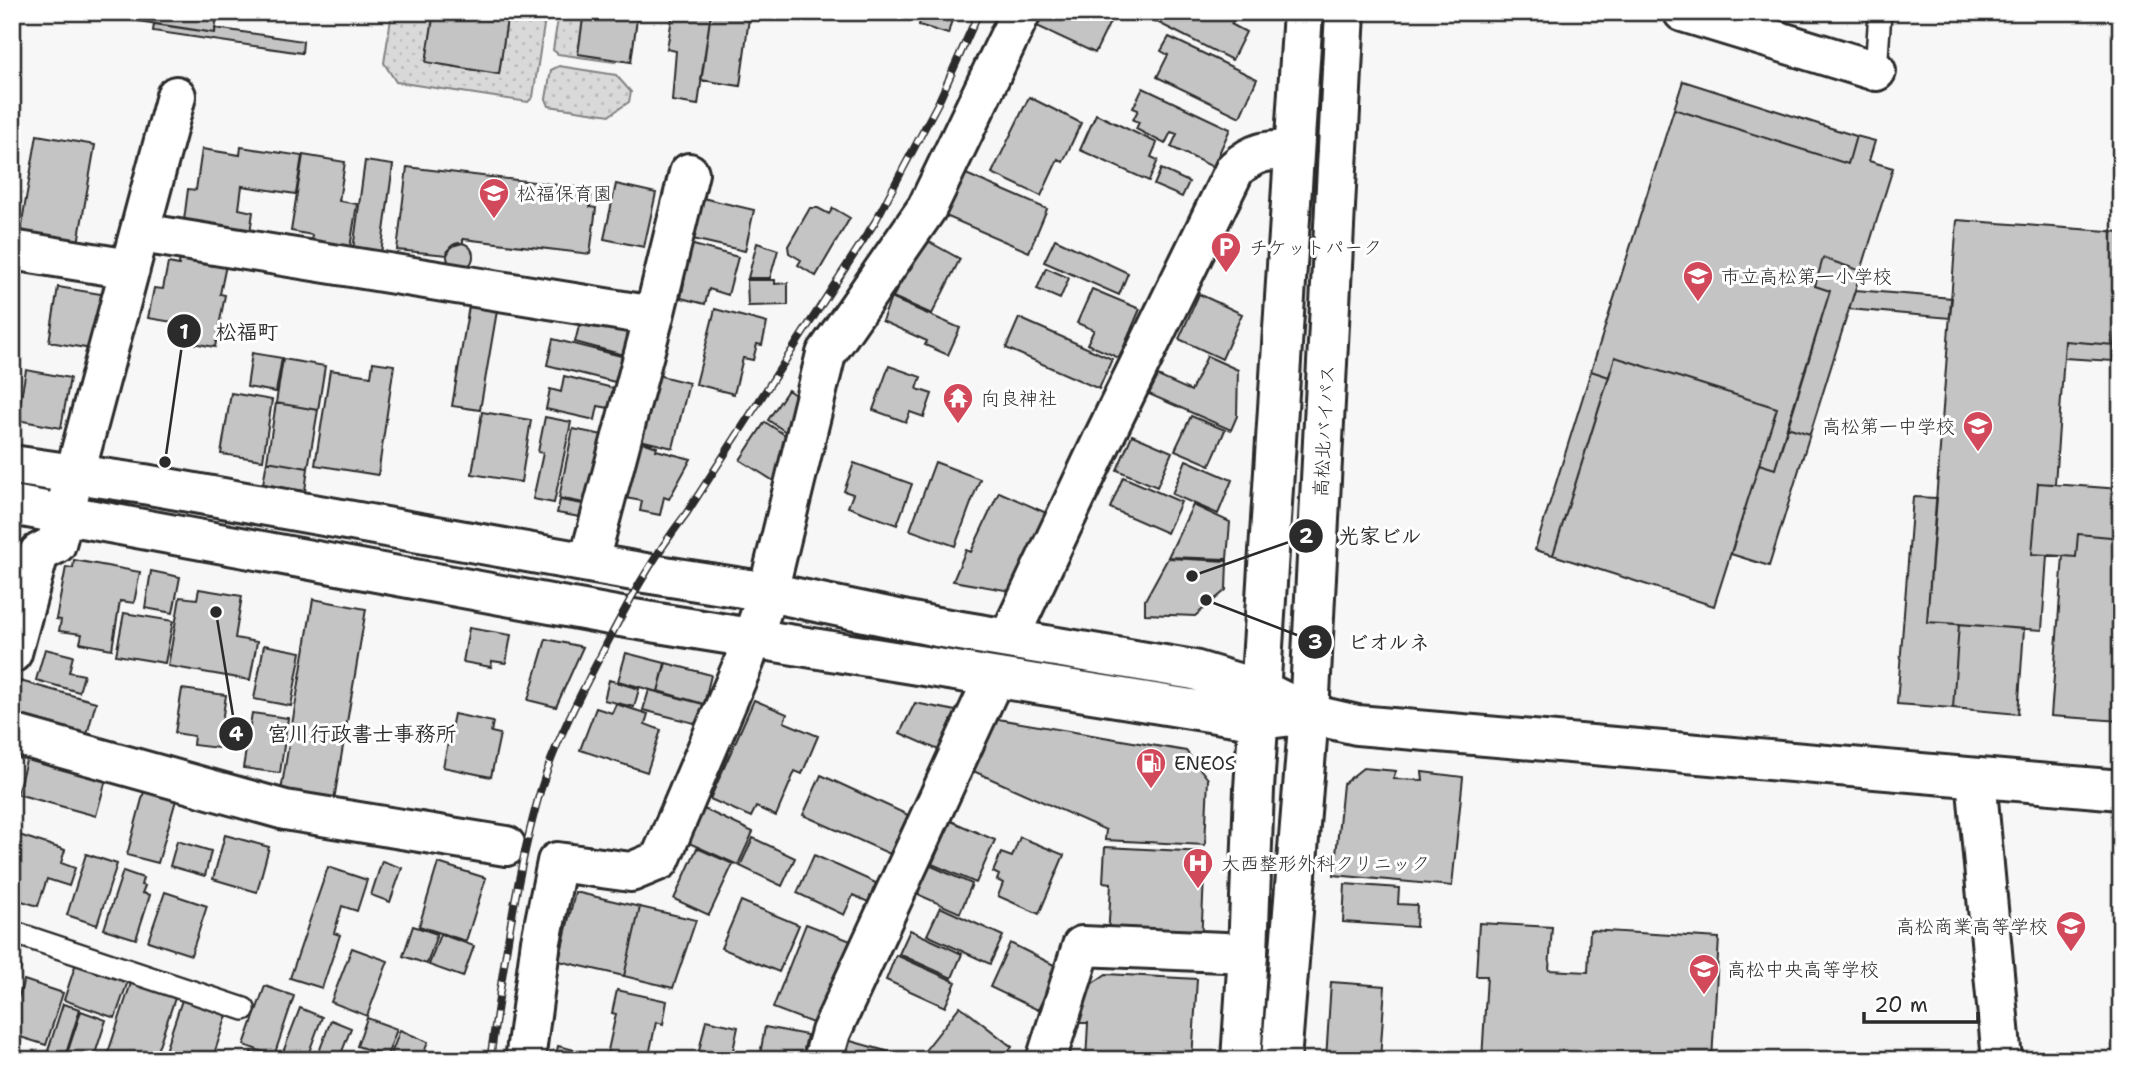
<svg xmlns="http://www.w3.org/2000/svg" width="2133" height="1072" viewBox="0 0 2133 1072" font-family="'Shantell Sans','Klee One',sans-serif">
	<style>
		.grass { fill: url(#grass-dots); stroke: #828282; stroke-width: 2 }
		.building { fill: #c4c4c4; stroke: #2b2b2b; stroke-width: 2 }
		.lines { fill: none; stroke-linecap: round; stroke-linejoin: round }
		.lane-casing { stroke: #2b2b2b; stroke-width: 26 }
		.street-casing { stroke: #2b2b2b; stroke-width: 44 }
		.secondary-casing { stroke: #2b2b2b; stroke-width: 44 }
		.highway-casing { stroke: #2b2b2b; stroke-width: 44 }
		.lane { stroke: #fff; stroke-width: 21 }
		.street { stroke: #fff; stroke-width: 38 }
		.secondary { stroke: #fff; stroke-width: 38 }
		.highway { stroke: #fff; stroke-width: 38 }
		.rail-casing { stroke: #2b2b2b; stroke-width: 8 }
		.rail { stroke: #fff; stroke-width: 5; stroke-dasharray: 16; stroke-linecap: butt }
		.labels { text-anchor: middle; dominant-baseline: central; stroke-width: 6; stroke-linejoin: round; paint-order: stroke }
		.poi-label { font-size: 19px; fill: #2b2b2b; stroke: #fff; text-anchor: start }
		.street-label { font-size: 19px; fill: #2b2b2b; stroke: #fff }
		.leader { fill: none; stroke: #2b2b2b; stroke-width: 2.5 }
		.callout-dot { fill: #2b2b2b; stroke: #fff; stroke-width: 2.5 }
		.mark-label { font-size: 21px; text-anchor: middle; font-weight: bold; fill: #fff }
		.callout-label { font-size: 21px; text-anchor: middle; font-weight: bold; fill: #2b2b2b; stroke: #fff; stroke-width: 6; stroke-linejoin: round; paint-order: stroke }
	</style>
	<defs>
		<pattern id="grass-dots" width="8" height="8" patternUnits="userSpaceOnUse" patternTransform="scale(1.75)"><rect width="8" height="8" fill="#d9d9d9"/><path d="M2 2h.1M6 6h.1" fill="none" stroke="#bababa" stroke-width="1.8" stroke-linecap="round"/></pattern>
	</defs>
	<rect width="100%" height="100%" fill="#f7f7f7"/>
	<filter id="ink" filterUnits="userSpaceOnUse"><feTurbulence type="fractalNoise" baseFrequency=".0143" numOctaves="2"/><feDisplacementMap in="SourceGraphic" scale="14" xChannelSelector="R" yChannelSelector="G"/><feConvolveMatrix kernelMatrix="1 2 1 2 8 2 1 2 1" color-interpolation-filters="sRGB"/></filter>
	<g filter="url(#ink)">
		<!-- grass -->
		<path class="grass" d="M392 12H434L427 62 499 74 508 12H546L533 97 528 102 396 82 384 63Z
			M559 12H584L578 54 615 60V62L558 54 553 50Z
			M559 66 616 75 631 92 629 102 610 115 549 106 546 99 551 70Z"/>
		<!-- building -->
		<path class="building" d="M132 12H217L215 33 131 20Z
			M434 12H508L499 74 426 62Z
			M584 12H638L631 62 578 54Z
			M673 12H736V16L711 12 698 105 672 101 676 51 667 49Z
			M711 12 749 18 740 86 701 80Z
			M914 12H954L948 34 919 25 920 21 912 19Z
			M1043 12H1100L1112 18 1095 53 1037 26Z
			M1137 12H1238L1231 24 1246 32 1232 60Z
			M154 24 215 33V28L303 41 302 53 153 31Z
			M1169 37 1257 79 1240 117 1157 77 1168 55 1161 51Z
			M1683 81 1856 136 1848 164 1674 109Z
			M1143 88 1230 129 1213 167 1171 147 1177 134 1171 132 1165 144 1136 129 1139 122 1133 120 1138 110 1133 108Z
			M1029 97 1081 123 1063 162 1058 159 1041 196 992 173Z
			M1674 109 1848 164 1856 136 1875 141 1869 161 1893 168 1861 271 1823 258 1815 286 1830 291 1775 469 1759 464 1777 408 1615 357 1609 377 1591 371Z
			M1096 114 1157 143 1151 157 1158 160 1149 181 1080 150Z
			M37 135 95 145 77 249 19 239Z
			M241 147 302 156 296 194 242 186 239 209 253 212 250 233 183 228 188 189 196 190 202 149 240 155Z
			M303 155 345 162 339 201 357 204 350 248 311 242 312 235 291 231Z
			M365 161 393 165 380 261 352 257Z
			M407 167 592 189 590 207 596 208 590 254 463 239V243L452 246 447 255 397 250Z
			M1161 169 1189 182 1182 197 1154 185Z
			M959 171 1047 209 1029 252 941 214Z
			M616 184 656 193 644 247 604 239Z
			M694 196 754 210 745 251 684 237Z
			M810 208H818L829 214 833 208 850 218 816 276 798 265 801 260 789 253 788 246Z
			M1957 220 2121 232V332L2115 331 2114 345 2065 341 2055 484 2038 483 2032 554 2047 555 2042 630 1927 622Z
			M924 239 960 259 932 314 893 297Z
			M1055 239 1128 273 1119 295 1044 262Z
			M686 243 738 257 728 295 709 289 705 304 681 298 684 283 676 281Z
			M757 243 778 250 770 278H748Z
			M447 256a13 13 0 1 1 26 0a13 13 0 1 1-26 0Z
			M180 256 226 265 220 294 225 295 215 347 176 340 179 323 148 318 154 288 163 289 168 263 179 265Z
			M1823 258 1861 271 1810 434 1787 427 1830 291 1815 286Z
			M1046 268 1069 278 1060 299 1037 289Z
			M747 280H775V284L788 283V305L748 306Z
			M58 287 107 295 92 349 49 342Z
			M1092 289 1140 309 1119 358 1087 344 1094 330 1077 323Z
			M1855 290 1952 298 1950 318 1849 309Z
			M1199 294 1242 314 1222 359 1179 339Z
			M891 298 960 328 948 355 925 345 927 341 882 321Z
			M470 300 498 305 480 410 452 406Z
			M715 309 767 323 762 345 757 344 753 360 743 358 734 394 696 384Z
			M582 314 635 328 628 356 575 342Z
			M1019 318 1112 359 1099 389 1006 348Z
			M2115 331 2121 332V356H2113Z
			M553 339 629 358 623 384 547 365Z
			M2065 341 2114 345 2113 361 2064 358Z
			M252 353 282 358 276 392 247 387Z
			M1207 356 1238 370 1237 416 1231 430 1149 394 1158 376 1191 391Z
			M1615 357 1777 408 1714 606 1553 555Z
			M283 359 325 366 318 410 276 403Z
			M373 362 394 365 378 475 315 465 330 370 371 376Z
			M889 366 921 377 917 389 932 394 924 417 910 412 906 422 873 410Z
			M26 370 70 378 61 428 17 420Z
			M1591 371 1609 377 1553 555 1535 550Z
			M653 374 689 383 673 448 636 439Z
			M564 376 613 388 609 408 598 406 595 420 546 409 550 389 561 392Z
			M788 390 802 400 792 436 768 420Z
			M231 393 272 400 263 460 221 454Z
			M276 403 318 410 308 468 267 461Z
			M482 412 531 420 521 482 472 474Z
			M1191 416 1225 430 1210 465 1175 450Z
			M545 417 571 422 554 503 533 499 543 453 538 452Z
			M765 422 791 439 777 483 740 460Z
			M1787 427 1810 434 1769 566 1731 554 1759 464 1775 469Z
			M573 429 603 435 589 504 559 498Z
			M1132 435 1172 452 1157 487 1117 470Z
			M636 440 657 447 656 450 691 459 669 499 664 497 660 515 640 511 642 501 620 497Z
			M1186 460 1232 480 1218 514 1172 494Z
			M267 461 308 468 305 491 263 484Z
			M935 462 980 479 955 546 910 530Z
			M854 463 912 484 897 525 848 507 853 494 844 491Z
			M1123 477 1181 502 1167 533 1110 508Z
			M2038 483 2121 489V538L2078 534 2076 557 2032 554Z
			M999 492 1051 515 1016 592 953 581 966 550 971 552Z
			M1913 497 1937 498 1927 622 1959 624 1953 708 1897 704Z
			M560 500 588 505 586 518 557 513Z
			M1193 505 1230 522 1227 559 1168 557Z
			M2078 534 2121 538V721L2051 716 2063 556 2076 557Z
			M1168 558 1227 561 1226 590 1195 616 1145 614V600Z
			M74 560 140 572 134 603 120 601 112 649 80 643 82 634 59 631 61 620 56 619 66 567 73 568Z
			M151 571 180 577 173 613 145 608Z
			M199 589 242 596 235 638 257 642 250 680 168 666 180 597 197 599Z
			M313 599 366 609 334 800 281 791Z
			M124 613 173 621 165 663 116 655Z
			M1959 624 2024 629 2018 714 1953 708Z
			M469 628 511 635 506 663 492 661 491 667 463 662Z
			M546 639 583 647 556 707 528 700Z
			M264 645 301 652 291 706 254 699Z
			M45 649 73 656 69 672 84 675 79 692 36 680Z
			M626 653 665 663 658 692 618 681Z
			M666 663 711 675 704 704 658 691Z
			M609 680 639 689 634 707 604 700Z
			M20 681 96 702 86 738 17 718 13 710Z
			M182 689 226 695 218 748 193 745 194 736 175 733Z
			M649 690 703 704 698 724 643 710Z
			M754 700 787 714 784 722 818 736 802 774 795 771 776 816 756 807 751 817 710 799Z
			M915 703 961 712 943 752 900 733Z
			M616 704 648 714 645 724 661 730 647 772 580 750 596 708 612 713Z
			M252 713 288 718 280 773 243 768Z
			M454 714 493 722 491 732 500 734 491 777 443 767Z
			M998 719 1186 751 1208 779 1205 845 1105 840 1106 830 971 770Z
			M28 753 107 776 96 816 17 794Z
			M1363 768 1396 771 1393 779 1423 780 1422 772 1463 777 1452 886 1334 875 1343 784Z
			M821 775 908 815 890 854 803 815Z
			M146 784 178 793 158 863 127 855Z
			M704 809 753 832 738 865 689 843Z
			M951 821 995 840 976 883 932 864Z
			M16 834 65 850 61 863 75 868 69 886 47 879 38 906 12 898V846Z
			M225 835 269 847 257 892 213 879Z
			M1020 837 1064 855 1039 914 998 896 1003 883 997 880 999 875 993 872 1001 853 1012 857Z
			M753 838 795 858 782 886 740 866Z
			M177 841 211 851 205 876 170 866Z
			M1105 847 1205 852 1201 945 1108 940 1111 883 1103 882Z
			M697 848 733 864 709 915 674 899Z
			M86 854 117 864 97 925 67 915Z
			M814 855 876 883 868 902 853 895 844 915 797 893Z
			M382 861 402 868 390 902 371 895Z
			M438 863 486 878 466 941 419 926Z
			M929 865 972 884 960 913 917 894Z
			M328 867 367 880 357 911 342 906 334 933 340 935 322 988 290 978Z
			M123 871 143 878 141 885 145 886 142 893 150 895 136 939 104 929Z
			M1345 884 1399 888 1398 904 1417 905 1416 927 1343 922Z
			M165 892 207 906 191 955 148 941Z
			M575 892 640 907 624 976 559 961Z
			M741 901 799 925 779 972 721 948Z
			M640 907 696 920 673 988 624 976Z
			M940 907 1003 936 990 964 927 935Z
			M1479 923 1552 927 1549 970 1588 972 1590 930 1719 938 1712 1060H1482L1487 976H1476Z
			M806 924 851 941 818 1025 773 1008Z
			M413 926 437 934 427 964 403 956Z
			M910 930 962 954 952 978 899 954Z
			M440 934 474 946 463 977 429 965Z
			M1010 943 1058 967 1038 1010 990 987Z
			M352 948 388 961 367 1016 331 1002Z
			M896 955 956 982 945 1007 886 980Z
			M12 962 21 966 12 990Z
			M76 963 128 981 115 1018 64 1000Z
			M1106 974 1197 979 1192 1060H1086L1088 1023H1078L1087 987Z
			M24 980 63 993 46 1045 14 1035 12 1042V1016Z
			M1331 982 1385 986 1380 1060H1326Z
			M131 983 175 998 154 1060H117L107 1056Z
			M265 986 294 996 274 1056 244 1045Z
			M617 990 667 1001 663 1024 656 1022 648 1060H628L607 1055 616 1014 612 1013Z
			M182 1000 227 1015 212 1060H162Z
			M63 1004 80 1009 64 1060H45Z
			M960 1006 1012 1047 1003 1058 1004 1060H931L923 1053Z
			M300 1008 322 1017 306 1060H280Z
			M81 1011 106 1020 93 1060H65Z
			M367 1018 397 1029 387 1056 357 1046Z
			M331 1020 351 1028 340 1057 348 1060H316Z
			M706 1020 738 1027 731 1060H697Z
			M765 1027 807 1035 802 1060H759Z
			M400 1030 428 1042 421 1060H389Z
			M847 1040 900 1055 898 1060H841Z
			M558 1046 617 1060H555Z
			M251 1052 270 1059V1060H248Z"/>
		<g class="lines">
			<!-- lane casing -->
			<g class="lane-casing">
				<path id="lane" d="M1876 71 1880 12
					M12 932 244 1009"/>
			</g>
			<!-- street casing -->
			<g class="street-casing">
				<path id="street" d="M1683 12 1876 71
					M141 233 654 316
					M12 250 130 269
					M589 561 654 316 689 173
					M1009 638 1102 441 1235 169C1256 150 1267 151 1294 150
					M12 653 39 553 56 544 176 96
					M12 734 285 810 506 846
					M1976 778 2002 1060
					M525 1060 541 941 557 862 631 872 660 860 744 662 768 592 826 354 927 208 1021 12
					M823 1060 831 1032 994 678
					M1046 1060 1082 946 1248 953"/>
			</g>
			<!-- secondary casing -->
			<g class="secondary-casing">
				<path id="secondary" d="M12 465 144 484 645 573 768 592 937 627 1194 670 1261 690 1309 714 1357 725 2121 790
					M12 505 621 617 1259 720 1293 716"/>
			</g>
			<!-- highway casing -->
			<g class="highway-casing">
				<path id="highway" d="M1241 1060 1248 953 1254 789 1303 12
					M1281 1060 1309 714 1345 12"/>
			</g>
			<!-- lane -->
			<use href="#lane" class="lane"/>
			<!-- street -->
			<use href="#street" class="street"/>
			<!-- secondary -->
			<use href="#secondary" class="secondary"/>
			<!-- highway -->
			<use href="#highway" class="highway"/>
			<!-- rail casing -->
			<g class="rail-casing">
				<path id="rail" d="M490 1060C503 970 515 879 540 792 554 745 578 699 601 655 626 606 652 558 686 514L875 222 939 101 979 12"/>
			</g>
			<!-- rail -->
			<use href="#rail" class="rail"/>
		</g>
	</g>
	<!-- icons -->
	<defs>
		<g id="school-pin" transform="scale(1.575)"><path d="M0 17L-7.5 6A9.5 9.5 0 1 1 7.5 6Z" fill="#d1495b" stroke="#fff"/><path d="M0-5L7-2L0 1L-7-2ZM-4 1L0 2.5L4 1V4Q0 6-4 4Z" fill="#fff"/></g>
		<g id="parking-pin" transform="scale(1.575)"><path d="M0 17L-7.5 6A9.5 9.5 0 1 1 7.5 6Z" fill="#d1495b" stroke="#fff"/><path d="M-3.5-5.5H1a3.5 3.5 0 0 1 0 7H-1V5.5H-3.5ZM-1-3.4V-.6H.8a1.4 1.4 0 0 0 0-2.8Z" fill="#fff"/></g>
		<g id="temple-pin" transform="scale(1.575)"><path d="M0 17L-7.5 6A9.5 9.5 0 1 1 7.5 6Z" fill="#d1495b" stroke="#fff"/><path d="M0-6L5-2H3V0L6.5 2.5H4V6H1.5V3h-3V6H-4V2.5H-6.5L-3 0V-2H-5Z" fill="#fff"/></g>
		<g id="fuel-pin" transform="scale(1.575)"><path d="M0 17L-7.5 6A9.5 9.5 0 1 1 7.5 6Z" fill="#d1495b" stroke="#fff"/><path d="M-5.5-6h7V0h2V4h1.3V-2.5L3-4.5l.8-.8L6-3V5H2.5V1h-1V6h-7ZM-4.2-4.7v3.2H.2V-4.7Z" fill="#fff"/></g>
		<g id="hospital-pin" transform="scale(1.575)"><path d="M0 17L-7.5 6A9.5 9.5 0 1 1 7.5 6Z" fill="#d1495b" stroke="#fff"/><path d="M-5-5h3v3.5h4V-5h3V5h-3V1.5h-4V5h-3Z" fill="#fff"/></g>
	</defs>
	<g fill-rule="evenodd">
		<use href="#school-pin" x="494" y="193"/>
		<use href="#parking-pin" x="1226" y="247"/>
		<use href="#school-pin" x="1698" y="276"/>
		<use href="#temple-pin" x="958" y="398"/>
		<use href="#school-pin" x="1978" y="426"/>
		<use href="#fuel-pin" x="1151" y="763"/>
		<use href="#hospital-pin" x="1198" y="863"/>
		<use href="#school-pin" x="2071" y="926"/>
		<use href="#school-pin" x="1704" y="969"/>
	</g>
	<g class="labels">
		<!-- poi labels -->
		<g class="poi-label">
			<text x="517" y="193">松福保育園</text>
			<text x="1249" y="247">チケットパーク</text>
			<text x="1721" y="276">市立高松第一小学校</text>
			<text x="981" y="398">向良神社</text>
			<text x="1955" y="426" text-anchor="end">高松第一中学校</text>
			<text x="1174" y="763">ENEOS</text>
			<text x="1221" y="863">大西整形外科クリニック</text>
			<text x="2048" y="926" text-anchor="end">高松商業高等学校</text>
			<text x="1727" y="969">高松中央高等学校</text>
		</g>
		<!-- street labels -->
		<g class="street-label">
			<text transform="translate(1324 431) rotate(-87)">高松北バイパス</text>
		</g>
	</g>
	<!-- callouts -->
	<path class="leader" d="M165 462L184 331M1192 576L1306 536M1206 600L1315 642M216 612L236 734"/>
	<g class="callout-dot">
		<circle cx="165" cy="462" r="7"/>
		<circle cx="1192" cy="576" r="7"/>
		<circle cx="1206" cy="600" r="7"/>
		<circle cx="216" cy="612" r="7"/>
		<circle cx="184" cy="331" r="18"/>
		<circle cx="1306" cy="536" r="18"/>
		<circle cx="1315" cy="642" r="18"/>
		<circle cx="236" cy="734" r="18"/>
	</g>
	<g class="mark-label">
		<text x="184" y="339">1</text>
		<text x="1306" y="543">2</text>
		<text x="1315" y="649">3</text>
		<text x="236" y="741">4</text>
	</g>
	<g class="callout-label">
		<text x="247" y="339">松福町</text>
		<text x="1380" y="543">光家ビル</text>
		<text x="1389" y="649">ビオルネ</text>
		<text x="362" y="741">宮川行政書士事務所</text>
	</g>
	<!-- margin -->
	<rect width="2133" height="1072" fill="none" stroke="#fff" stroke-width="42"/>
	<rect x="21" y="21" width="2091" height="1030" fill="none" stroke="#2b2b2b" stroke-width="2.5" filter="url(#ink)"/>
	<!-- scale -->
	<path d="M1864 1012v10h114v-10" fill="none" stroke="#2b2b2b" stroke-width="3.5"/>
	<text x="1874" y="1012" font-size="21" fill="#2b2b2b" stroke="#ffffff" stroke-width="5" paint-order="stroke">20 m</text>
</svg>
